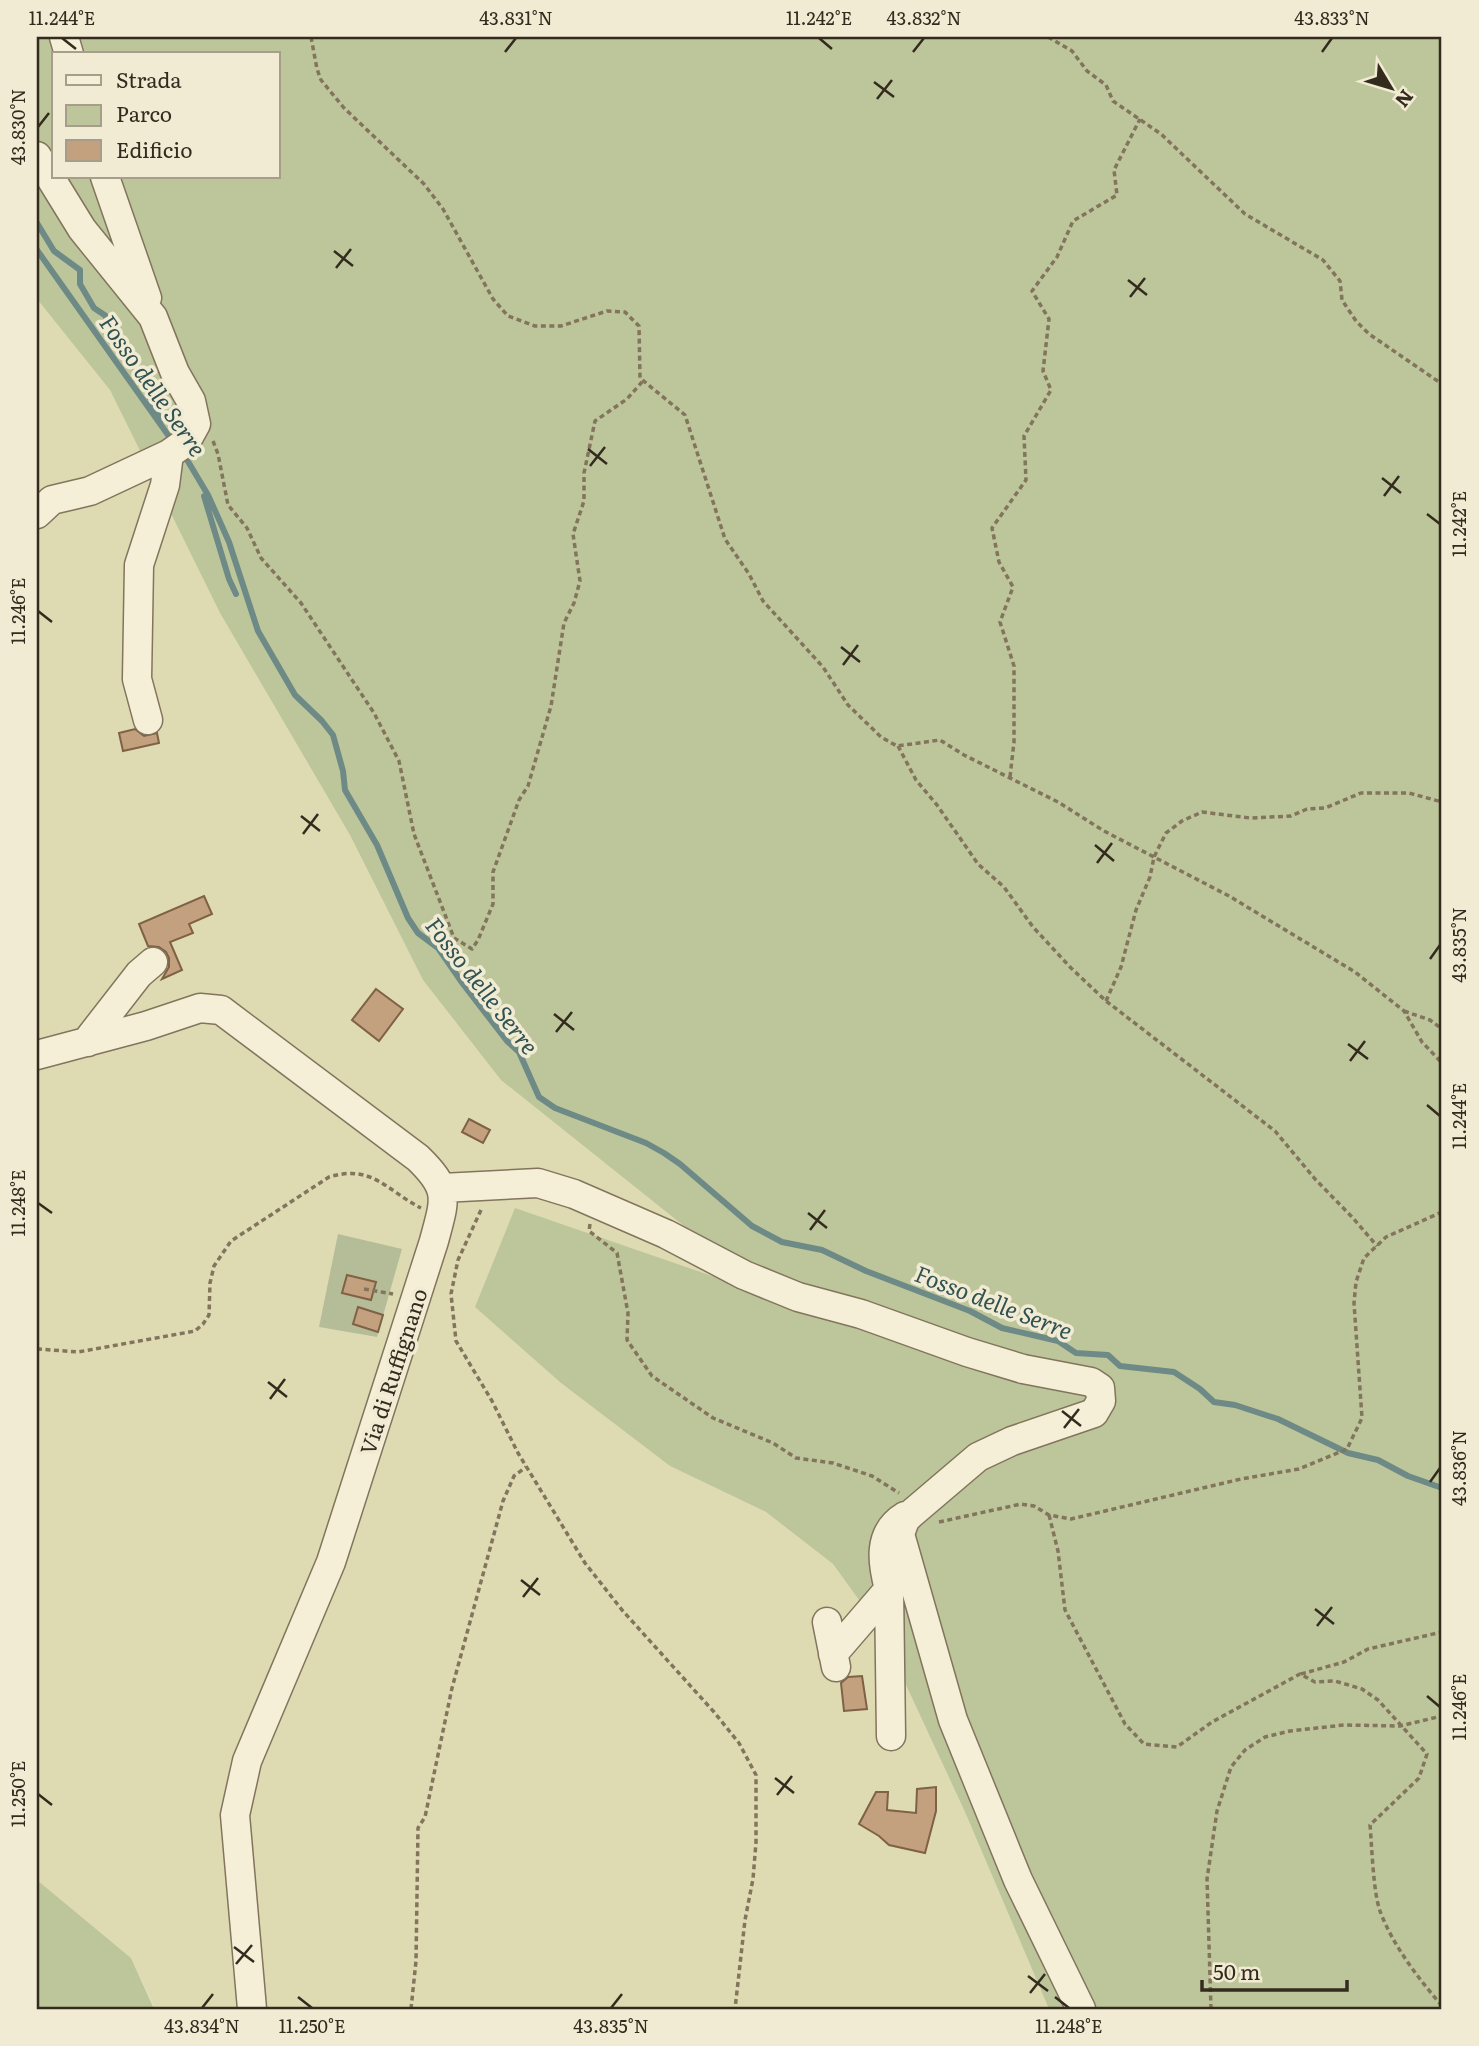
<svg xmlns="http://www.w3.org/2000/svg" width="1479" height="2046" viewBox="0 0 1479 2046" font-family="Literata,serif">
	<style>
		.farmland { fill: #dedbb3; fill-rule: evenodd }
		.green { fill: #bdc69a; fill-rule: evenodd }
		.cemetery { fill: #b5bc98 }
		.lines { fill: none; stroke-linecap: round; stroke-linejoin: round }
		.stream { stroke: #6e8a86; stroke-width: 6 }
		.building { fill: #c4a17e; stroke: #7f6145; stroke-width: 2 }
		.minor-casing { stroke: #82745d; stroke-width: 31 }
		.path { stroke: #82745d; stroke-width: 3.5; stroke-dasharray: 5 3.5; stroke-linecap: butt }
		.minor { stroke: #f5efd7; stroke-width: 28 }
		.ticks { fill: none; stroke: #342b1f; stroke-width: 2.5 }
		.labels { text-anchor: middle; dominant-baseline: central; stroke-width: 7; stroke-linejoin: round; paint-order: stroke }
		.street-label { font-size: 21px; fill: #342b1f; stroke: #f2ebd3 }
		.water-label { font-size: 23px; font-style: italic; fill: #305252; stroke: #f2ebd3 }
		.neatline { fill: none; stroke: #342b1f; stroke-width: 2.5 }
		.ticks-label { font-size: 18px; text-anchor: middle; fill: #342b1f }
	</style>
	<rect width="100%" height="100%" fill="#e9e2c5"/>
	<!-- farmland -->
	<path class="farmland" d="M37 299 110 390 220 613 351 835 423 980 775 1299 475 1307 561 1383 670 1466 766 1512 833 1564 880 1629 965 1812 1049 2009H155L131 1958 37 1880ZM402 1249 377 1337 319 1327Z"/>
	<!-- green -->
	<path class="green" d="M37 37H1442V2009H1049L965 1812 880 1629 833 1564 766 1512 670 1466 561 1383 475 1307 515 1208 773 1297 501 1080 423 980 350 835 220 613 110 390 37 299ZM54 54H278V177H54Z
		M37 1880 131 1958 154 2009H37Z"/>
	<!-- cemetery -->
	<path class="cemetery" d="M338 1234 402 1249 377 1337 319 1327Z"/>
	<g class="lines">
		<!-- stream -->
		<path class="stream" d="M37 223 54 251 80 270V284L94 308 106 316V324L115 336 125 343 129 356 161 421
			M37 250 173 442
			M183 453 208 495 229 542 258 631 295 695 322 721 333 735 343 771 345 790 377 845 408 918 418 933 438 948 463 984 507 1041 519 1052 539 1097 555 1108 646 1143 664 1153 680 1164 752 1226 782 1242 822 1250 866 1271 970 1311 1002 1328 1058 1341 1076 1353 1108 1355 1120 1366 1174 1372 1200 1389 1214 1402 1235 1405 1278 1419 1348 1453 1378 1460 1408 1476 1442 1488
			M204 496 229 579 236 594"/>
	</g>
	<!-- building -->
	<path class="building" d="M135 729 144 736 157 733 159 743 123 751 119 733Z
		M204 896 212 914 189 924 193 933 170 942 182 970 162 979 169 967V958L166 952 159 947 148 946 139 924Z
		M376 989 403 1009 379 1041 352 1020Z
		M469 1119 490 1130 483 1143 462 1132Z
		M347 1275 376 1282 371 1300 342 1293Z
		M358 1307 383 1315 378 1332 353 1324Z
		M862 1676 867 1709 844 1711 841 1683 848 1677Z
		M936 1787V1811L925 1853 889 1845 879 1836 859 1824 876 1792H888L887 1810 916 1813 917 1789Z"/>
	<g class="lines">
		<!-- minor casing -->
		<g class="minor-casing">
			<path id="minor" d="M64 37 69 54
				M37 156 82 229 153 317 175 373 191 401 196 424 186 442 169 454 90 491 52 500 37 514
				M105 177 147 298
				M148 720 137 679 139 565 165 485 169 454
				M88 1042 90 1037 139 974 153 962
				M37 1055 146 1026 200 1008 221 1010 418 1158C451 1190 445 1199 434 1241L331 1562 247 1761 235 1815 252 2009
				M442 1188 538 1183 574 1194 666 1234 744 1275 798 1297 861 1314 967 1352 1023 1369 1091 1382 1100 1388 1101 1401 1094 1413 1012 1441 978 1457 911 1514 905 1520 900 1534 953 1720 1018 1880 1081 2009
				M889 1589 891 1736
				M827 1622 836 1667
				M833 1654 889 1589C882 1563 877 1533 905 1516"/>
		</g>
		<!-- path -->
		<path class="path" d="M311 37 317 69 321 80 344 108 424 184 443 209 493 299 508 316 535 326H561L607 311 625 312 639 326 640 378 685 415 725 539 749 574 763 601 823 667 848 705 881 737 897 746 940 740 964 755 1058 802 1104 831 1229 896 1355 972 1404 1011 1422 1042 1442 1063
			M1048 37 1072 51 1087 71 1106 85 1113 101 1161 134 1245 214 1323 260 1340 281 1342 300 1356 321 1369 334 1442 384
			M213 441 218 454 228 505 247 528 261 558 301 603 374 713 399 761 414 834 454 938 472 949 478 940 493 904V872L519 800 528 786 551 706 564 623 574 603 580 581 573 534 584 501V473L595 421 627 399 642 382
			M898 746 916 780 937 805 978 864 1004 887 1033 927 1071 968 1106 1001 1275 1131 1315 1179 1353 1218 1377 1246
			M1010 777 1014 742V666L1000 622 1013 587 999 562 992 528 1026 480 1024 436 1051 390 1043 371 1049 319 1032 291 1057 257 1073 221 1117 195 1114 170 1140 119
			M1106 1001 1121 967 1136 910 1150 877 1154 857 1166 833 1182 821 1202 812 1250 818 1291 816 1307 809 1325 808 1361 793H1409L1442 802
			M1404 1011 1430 1020 1442 1029
			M481 1210 458 1260 451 1294 456 1341 492 1401 518 1453 585 1563 622 1610 714 1712 739 1743 756 1775V1842L753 1879 745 1920 735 2009
			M590 1224 589 1231 617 1253 628 1313 627 1340 652 1376 713 1418 773 1443 796 1458 833 1463 872 1476 899 1493
			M364 1289 393 1294
			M37 1349 78 1352 195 1331 203 1324 209 1315 210 1283 214 1266 231 1241 329 1177C372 1164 386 1190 421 1208
			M1049 1515 1058 1551 1065 1610 1125 1724 1144 1744 1177 1747 1212 1722 1300 1674 1315 1682 1335 1681 1362 1689 1378 1700 1427 1754 1419 1778 1370 1825C1372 1847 1373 1891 1380 1911 1393 1946 1419 1979 1442 2006
			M939 1522 1021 1504 1034 1506 1049 1515 1071 1519 1241 1479 1299 1469 1347 1449 1362 1418 1354 1303 1356 1282 1364 1258 1386 1237 1442 1212
			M1301 1674 1344 1662 1368 1649 1442 1632
			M411 2009 416 1961 418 1828 425 1817 452 1688 503 1501 514 1476 526 1467
			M1211 2009 1207 1879 1217 1811 1231 1767 1245 1750 1265 1737 1290 1731 1344 1725 1400 1726 1442 1716"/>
		<!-- minor -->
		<use href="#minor" class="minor"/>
	</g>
	<!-- ticks -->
	<path class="ticks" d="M62 38 76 49M819 38 832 49M505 52 516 38M913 52 924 38M1322 52 1332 38M874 82 894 97M877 99 892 80M38 127 49 113M334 251 353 266M336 268 351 249M1128 280 1147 295M1130 297 1145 278M588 449 607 464M590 466 605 447M1382 478 1401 493M1384 496 1399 476M1427 514 1440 524M38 611 52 622M841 647 860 662M843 665 858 645M301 816 320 831M303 834 318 814M1095 845 1114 861M1097 863 1112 843M1430 959 1440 945M554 1014 574 1030M556 1032 572 1012M1348 1044 1368 1059M1350 1061 1365 1041M1427 1105 1440 1116M38 1203 52 1213M808 1213 827 1228M810 1230 825 1210M268 1382 287 1397M270 1399 285 1379M1062 1411 1081 1426M1064 1428 1079 1409M1430 1482 1440 1468M521 1580 540 1595M523 1597 538 1578M1315 1609 1334 1624M1317 1626 1332 1607M1427 1696 1440 1707M775 1778 794 1793M38 1794 52 1805M777 1795 792 1776M234 1947 254 1962M236 1964 252 1945M1028 1976 1048 1991M1030 1993 1045 1974M298 1997 312 2008M1055 1997 1069 2008M202 2008 213 1994M611 2008 622 1994"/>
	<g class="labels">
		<!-- street labels -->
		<g class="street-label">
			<text transform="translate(392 1371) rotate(-72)">Via di Ruffignano</text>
		</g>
		<!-- water labels -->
		<g class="water-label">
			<text transform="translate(154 385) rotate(55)">Fosso delle Serre</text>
			<text transform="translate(483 985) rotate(52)">Fosso delle Serre</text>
			<text transform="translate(994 1301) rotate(21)">Fosso delle Serre</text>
		</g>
	</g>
	<!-- border -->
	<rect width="1479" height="2046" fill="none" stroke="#f2ebd3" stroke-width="77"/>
	<!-- legend -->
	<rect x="52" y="52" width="228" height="126" fill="#f2ebd3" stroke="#a69e8b" stroke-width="2"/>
	<rect x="66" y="75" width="35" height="10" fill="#f5efd7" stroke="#a69e8b" stroke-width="2"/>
	<text x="116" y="88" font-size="21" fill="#342b1f">Strada</text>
	<rect x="66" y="105" width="35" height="21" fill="#bdc69a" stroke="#a69e8b" stroke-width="2"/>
	<text x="116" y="122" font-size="21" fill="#342b1f">Parco</text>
	<rect x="66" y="140" width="35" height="21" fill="#c4a17e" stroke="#a69e8b" stroke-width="2"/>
	<text x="116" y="158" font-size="21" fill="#342b1f">Edificio</text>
	<!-- north arrow -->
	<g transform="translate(1391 88) rotate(128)" stroke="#f2ebd3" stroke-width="5" paint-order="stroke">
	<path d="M0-5L12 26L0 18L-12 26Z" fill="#342b1f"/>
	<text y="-10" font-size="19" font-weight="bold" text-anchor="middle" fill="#342b1f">N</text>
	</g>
	<!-- scale -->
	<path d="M1202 1980v10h145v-10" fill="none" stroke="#342b1f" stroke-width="3.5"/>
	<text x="1213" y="1980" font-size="21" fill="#342b1f" stroke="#f2ebd3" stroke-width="5" paint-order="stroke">50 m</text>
	<rect x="38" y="38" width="1402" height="1970" class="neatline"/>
	<g class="ticks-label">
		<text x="62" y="25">11.244°E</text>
		<text x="516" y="25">43.831°N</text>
		<text x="819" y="25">11.242°E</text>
		<text x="924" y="25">43.832°N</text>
		<text x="1332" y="25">43.833°N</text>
		<text transform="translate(19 127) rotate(-90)" y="6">43.830°N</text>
		<text transform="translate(1460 524) rotate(-90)" y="6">11.242°E</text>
		<text transform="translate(19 611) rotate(-90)" y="6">11.246°E</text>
		<text transform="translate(1460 945) rotate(-90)" y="6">43.835°N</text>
		<text transform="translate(1460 1116) rotate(-90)" y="6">11.244°E</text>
		<text transform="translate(19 1203) rotate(-90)" y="6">11.248°E</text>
		<text transform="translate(1460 1468) rotate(-90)" y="6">43.836°N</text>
		<text transform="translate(1460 1707) rotate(-90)" y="6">11.246°E</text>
		<text transform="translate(19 1794) rotate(-90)" y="6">11.250°E</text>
		<text x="202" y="2033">43.834°N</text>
		<text x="312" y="2033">11.250°E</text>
		<text x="611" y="2033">43.835°N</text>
		<text x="1069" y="2033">11.248°E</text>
	</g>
</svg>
